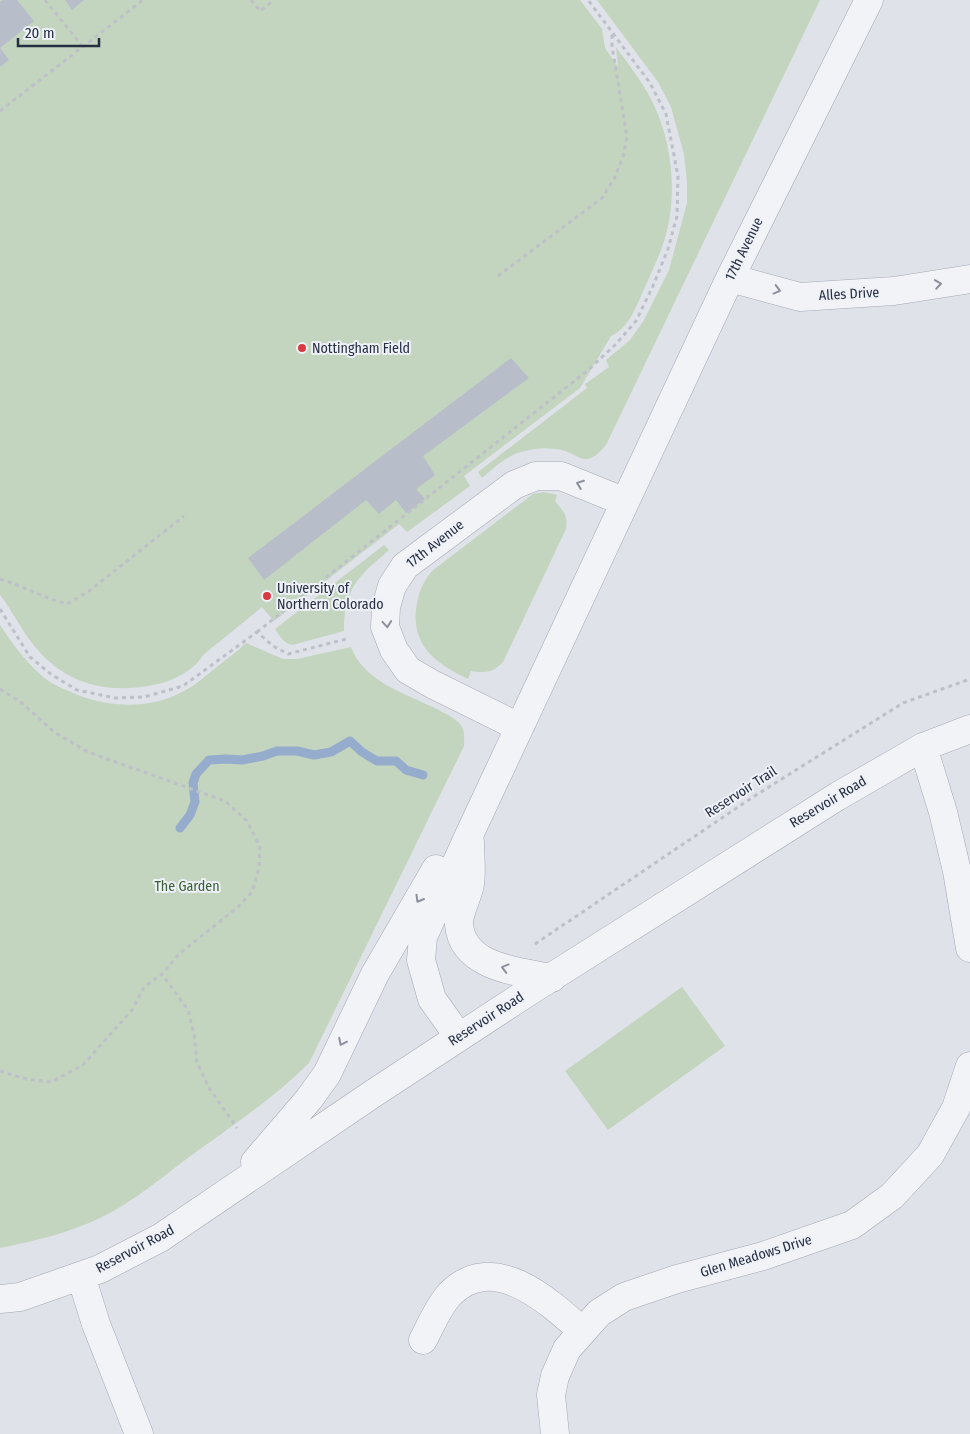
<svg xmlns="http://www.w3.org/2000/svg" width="970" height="1434" viewBox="0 0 970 1434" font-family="'Fira Sans Condensed',sans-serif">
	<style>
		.green { fill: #c3d4bf }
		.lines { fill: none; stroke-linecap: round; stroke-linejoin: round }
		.stream { stroke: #96accd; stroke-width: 9 }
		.building { fill: #b8bdca }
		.minor-casing { stroke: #a4a8b4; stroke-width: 29 }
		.path { stroke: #bdc0c8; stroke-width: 3; stroke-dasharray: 4 4; stroke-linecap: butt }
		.minor { stroke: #f2f3f7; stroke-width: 28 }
		.oneway { stroke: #8c909c }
		.poi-dot { fill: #da3843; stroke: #eef1f7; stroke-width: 2 }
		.labels { text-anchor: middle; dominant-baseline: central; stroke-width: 4; stroke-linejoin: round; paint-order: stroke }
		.street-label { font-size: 14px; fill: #262e42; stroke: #eef1f7 }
		.poi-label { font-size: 14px; fill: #262e42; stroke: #eef1f7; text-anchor: start }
		.park-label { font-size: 14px; fill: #375f32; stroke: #eef1f7 }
	</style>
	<rect width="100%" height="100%" fill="#dfe2e9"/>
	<!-- green -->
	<path class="green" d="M0 0H580L602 29 605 48 618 67 616 47C628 64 642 81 652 101 672 141 678 194 665 238 660 255 652 271 645 287 637 304 629 329 611 336L580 388 464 476 470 486 407 532 399 524 274 621 262 607 203 655C194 671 171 682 153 685 102 695 60 682 29 639 19 625 11 609 0 595Z
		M597 0H820L606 445C582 473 581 451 555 449 545 447 531 449 521 452 506 456 494 468 482 478L478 472 587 388 585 384 609 367 606 360 630 340 644 320 669 270 687 203V183L684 154 671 107 658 82Z
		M544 492 557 495 555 501C564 513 568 514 566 529L503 662C493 673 485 673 471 671L468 679C438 665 412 647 416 610 418 594 422 583 432 571L533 494Z
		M384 545 389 550C358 577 344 588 344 631L292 645C283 643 280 636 275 629Z
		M0 625C12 643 24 660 41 675 50 684 66 690 78 695 111 708 150 709 182 692 196 685 207 675 219 665 228 658 238 651 246 643L283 659H297L351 647C363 681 406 694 437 709 445 714 457 718 462 727 465 733 464 740 464 746L309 1063C273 1099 230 1127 189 1157 161 1178 133 1202 102 1217 69 1233 35 1241 0 1248Z
		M682 987 725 1046 608 1130 565 1071Z"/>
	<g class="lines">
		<!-- stream -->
		<path class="stream" d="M180 828 190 815 195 802 193 783 196 774 209 760 226 759 242 760 263 756 277 751H297L314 755 331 752 350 741 362 752 377 761H396L406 770 423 775"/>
	</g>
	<!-- building -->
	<path class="building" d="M3 0H17L34 21 0 48 9 60 0 67V2Z
		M65 0H84L72 10Z
		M511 358 529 378 423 456 435 475 416 489 425 499 406 513 396 500 379 514 366 500 264 580 248 558Z"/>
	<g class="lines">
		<!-- minor casing -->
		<g class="minor-casing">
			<path id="minor" d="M730 278 800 297 894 291 970 279
				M519 727 432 684 408 670 394 650 385 627 386 607 392 586 405 566 514 485 536 476H561L625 502
				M923 747 943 812 957 871 970 948
				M470 842C470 855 472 871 470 884 468 896 458 914 459 925 463 968 520 972 552 978
				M459 1037 432 999 421 960 423 937 470 833 730 278 869 0
				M255 1162 309 1099 327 1074 375 974 436 869
				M81 1276 96 1324 139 1434
				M0 1299 20 1297 100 1269 160 1238 374 1093 528 992 838 796 923 747 970 729
				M423 1340C431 1325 438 1307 450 1294 493 1250 549 1301 582 1331
				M555 1434 551 1395 555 1376 567 1349 599 1313 624 1297 677 1279 763 1256 852 1225 892 1196 930 1155 956 1108 970 1066"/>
		</g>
		<!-- path -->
		<path class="path" d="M45 0 83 47
			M251 0 260 11 274 0
			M0 111 143 0
			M498 276 602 198 614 179 623 157 627 137 612 46V32
			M0 579C23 586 44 598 67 604L89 591 184 516
			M0 609 30 657 52 675 77 690 115 698 144 697 183 686 257 632 273 646 288 654 346 639
			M257 632 587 371 615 345 636 321 653 286 668 249 677 216 678 176 666 114 650 83 588 0
			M0 689 22 703 54 732 88 752 225 801 247 821 260 847 259 868 252 892 238 907 179 954 162 974
			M535 944 753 797 903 703 970 679
			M0 1071 26 1079 51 1082 83 1065 132 1010 144 987 162 974 188 1010 194 1034 197 1062 209 1088 237 1128"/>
		<!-- minor -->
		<use href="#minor" class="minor"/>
	</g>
	<!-- one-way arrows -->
	<defs><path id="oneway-chevron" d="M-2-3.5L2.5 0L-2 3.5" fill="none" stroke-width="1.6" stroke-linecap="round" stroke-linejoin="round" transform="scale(1.25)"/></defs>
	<g class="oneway">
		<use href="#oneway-chevron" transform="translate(938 284) rotate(-9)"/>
		<use href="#oneway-chevron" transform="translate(777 290) rotate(15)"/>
		<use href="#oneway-chevron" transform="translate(580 484) rotate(-159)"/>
		<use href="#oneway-chevron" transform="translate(387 624) rotate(85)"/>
		<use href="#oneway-chevron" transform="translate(419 899) rotate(120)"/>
		<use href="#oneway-chevron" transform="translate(505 968) rotate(-165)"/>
		<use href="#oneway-chevron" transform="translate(342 1042) rotate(116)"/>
	</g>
	<!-- markers -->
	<g class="poi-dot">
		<circle cx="302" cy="348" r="5"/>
		<circle cx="267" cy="596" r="5"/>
	</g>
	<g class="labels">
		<!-- street labels -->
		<g class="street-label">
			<text transform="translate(744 249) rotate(-64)">17th Avenue</text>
			<text transform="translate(849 294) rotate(-3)">Alles Drive</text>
			<text transform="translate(435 544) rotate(-38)">17th Avenue</text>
			<text transform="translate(741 792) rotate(-33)">Reservoir Trail</text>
			<text transform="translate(828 802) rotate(-31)">Reservoir Road</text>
			<text transform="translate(486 1019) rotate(-33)">Reservoir Road</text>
			<text transform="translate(135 1249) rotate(-28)">Reservoir Road</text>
			<text transform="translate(756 1256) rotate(-17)">Glen Meadows Drive</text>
		</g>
		<!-- poi labels -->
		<g class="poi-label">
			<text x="312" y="348">Nottingham Field</text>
			<text x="277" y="588">University of<tspan x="277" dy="16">Northern Colorado</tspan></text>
		</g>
		<!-- park labels -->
		<g class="park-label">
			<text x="187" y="886">The Garden</text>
		</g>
	</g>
	<!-- scale -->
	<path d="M18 38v8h81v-8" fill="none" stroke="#262e42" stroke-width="2.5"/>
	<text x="25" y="38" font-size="15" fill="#262e42" stroke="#eef1f7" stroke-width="4" paint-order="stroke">20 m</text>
</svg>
